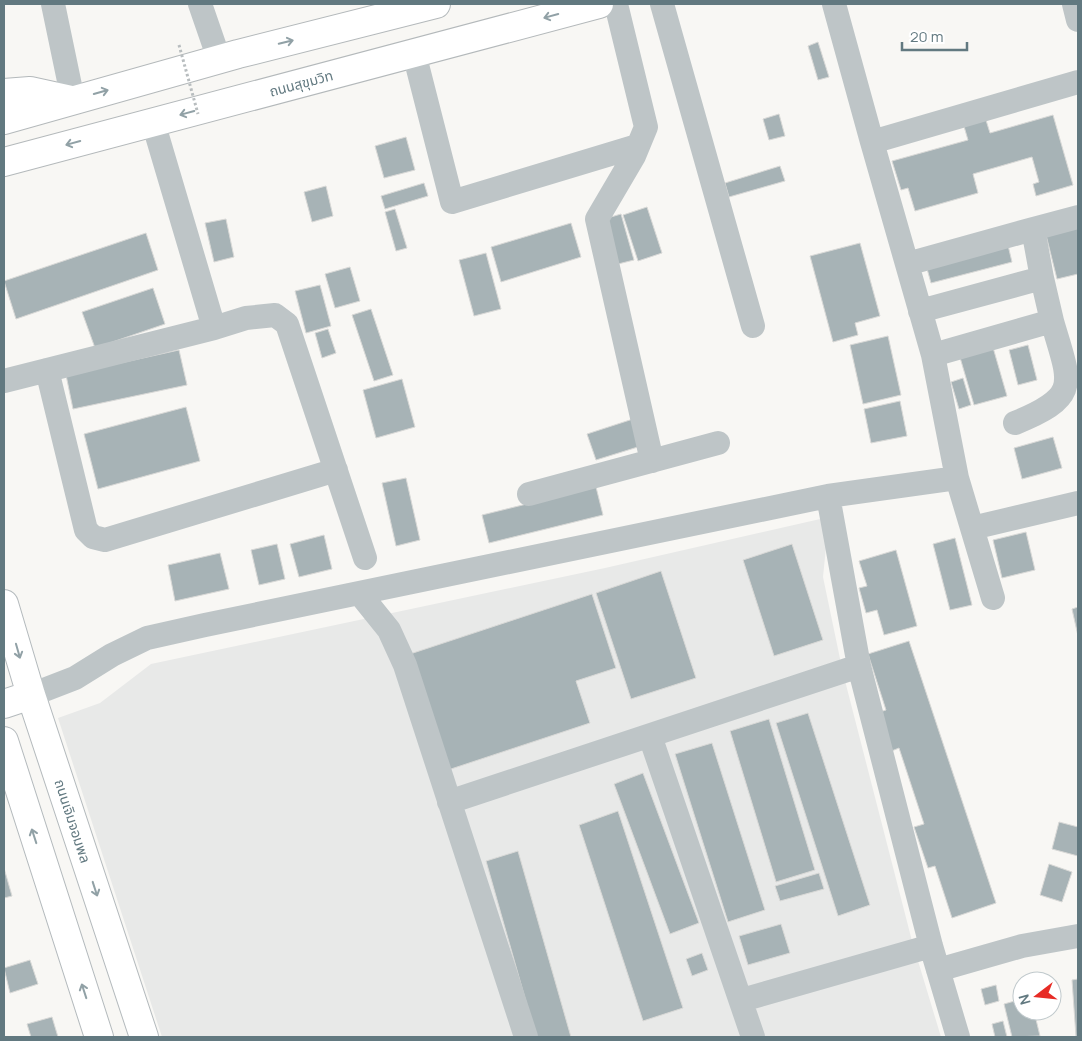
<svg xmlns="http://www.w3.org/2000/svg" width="1082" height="1041" viewBox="0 0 1082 1041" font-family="Manrope,'Noto Sans Thai',sans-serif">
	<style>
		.built { fill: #e8e9e8 }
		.building { fill: #a7b3b6; stroke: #d9d9d7 }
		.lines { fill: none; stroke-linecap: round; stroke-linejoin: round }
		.major-casing { stroke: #b4babd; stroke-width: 30 }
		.highway-casing { stroke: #b4b9bb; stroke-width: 30 }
		.minor { stroke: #bec5c7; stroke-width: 24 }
		.major { stroke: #fff; stroke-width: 28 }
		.highway { stroke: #fff; stroke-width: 28 }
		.path-bridge { stroke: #b8bdbf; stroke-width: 3; stroke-dasharray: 2.5 2.5; stroke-linecap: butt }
		.oneway { stroke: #91a1a6 }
		.labels { text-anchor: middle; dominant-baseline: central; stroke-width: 5; stroke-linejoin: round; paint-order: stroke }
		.street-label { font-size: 14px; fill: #627980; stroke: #fff }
	</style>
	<rect width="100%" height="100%" fill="#f8f7f4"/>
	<!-- built -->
	<path class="built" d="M829 517 823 577 843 673 912 941 941 1037H162L58 718 100 703 151 664 605 568Z"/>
	<!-- building -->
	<path class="building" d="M818 42 829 77 818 80 808 46Z
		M779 114 785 136 769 140 763 119Z
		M1053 115 1073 185 1036 196 1033 184 1039 182 1032 157 973 174 978 193 915 211 908 188 901 190 892 161 968 140 963 123 985 117 990 133Z
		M406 137 415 170 384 178 375 146Z
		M780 166 785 181 729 197 725 183Z
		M424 183 428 196 385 209 381 196Z
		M326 186 333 216 312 222 304 192Z
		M647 207 662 253 638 261 623 215Z
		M395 209 407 248 396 251 385 212Z
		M1078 209V274L1057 279 1042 219Z
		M621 214 634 260 614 265 601 220Z
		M226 219 234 257 214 262 205 223Z
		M571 223 581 257 501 282 491 247Z
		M146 233 158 270 16 319 4 281Z
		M1006 237 1012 262 931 283 924 258Z
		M860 243 880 316 855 323 858 335 833 342 810 256Z
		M486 253 501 309 474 316 459 260Z
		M350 267 360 301 335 308 325 274Z
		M320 285 331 326 306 333 295 291Z
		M153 288 165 324 95 348 82 312Z
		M371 309 393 375 374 381 352 315Z
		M328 329 336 353 322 358 315 333Z
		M888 336 901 395 863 404 850 345Z
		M992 344 1007 396 974 405 959 354Z
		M1028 345 1037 380 1018 385 1009 350Z
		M179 350 187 385 73 409 66 375Z
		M963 378 971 405 959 409 951 382Z
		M402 379 415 427 376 438 363 390Z
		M900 401 907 436 871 443 864 409Z
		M186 407 200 461 98 489 84 434Z
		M633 419 641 446 596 460 587 434Z
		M1053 437 1062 468 1022 479 1014 448Z
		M406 478 420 540 396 546 382 483Z
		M596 487 603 515 489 543 482 515Z
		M1026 532 1035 570 1002 578 993 540Z
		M324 535 332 569 299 577 290 544Z
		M955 538 972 605 950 610 933 544Z
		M277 544 285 579 259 585 251 550Z
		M792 544 823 640 774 656 743 560Z
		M896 550 917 626 884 635 877 610 866 613 859 588 867 586 859 561Z
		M220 553 229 589 175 601 168 565Z
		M661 571 696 678 631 699 596 593Z
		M592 594 616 668 576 681 590 723 445 771 407 655Z
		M1078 607V636L1072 609Z
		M909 641 996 903 952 918 935 866 928 868 914 827 924 824 899 748 889 752 877 713 886 710 868 654Z
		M808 713 870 905 838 916 776 723Z
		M769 719 815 870 776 882 730 731Z
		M712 743 765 910 728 922 675 754Z
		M643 773 699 923 670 934 614 784Z
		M618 811 683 1008 643 1021 579 825Z
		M1059 822 1078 827V856L1052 849Z
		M518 851 571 1037H536L486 861Z
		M1049 864 1072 872 1062 902 1040 895Z
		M4 868 12 896 4 898Z
		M819 873 824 889 780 901 775 886Z
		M781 924 790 953 748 965 739 936Z
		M702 953 708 970 692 976 686 959Z
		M30 960 38 984 10 993 4 968Z
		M1078 979V1037H1076L1072 980Z
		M996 985 999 1001 985 1005 981 989Z
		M1022 999V1011H1034L1040 1036 1012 1037 1004 1004Z
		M52 1017 58 1037H31L27 1024Z
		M1003 1021 1007 1037H995L992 1024Z"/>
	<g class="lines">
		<!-- major casing -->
		<g class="major-casing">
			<path id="major" d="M4 604 31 695 144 1037
				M4 704 31 695
				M4 741 99 1037"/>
		</g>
		<!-- highway casing -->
		<g class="highway-casing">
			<path id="highway" d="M4 93 30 91 71 100
				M4 120 238 54 436 4
				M4 162 599 4"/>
		</g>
		<!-- minor -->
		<path class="minor" d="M53 4 73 100
			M200 4 219 59
			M616 4 646 127 634 156 597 219 652 461
			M662 4 753 326
			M834 4 872 142 1078 82
			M1074 4 1078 20
			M414 53 452 202 637 146
			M872 142 933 355 1052 321 1042 278 1033 229 1078 217
			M907 264 1033 229
			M920 311 1042 278
			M214 328 246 318 275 315 287 324 365 558
			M47 370 86 530 93 537 105 540 336 470
			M4 381 214 328 153 122
			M1015 423C1082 396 1070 383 1052 321
			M957 478 993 598
			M529 494 718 443
			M828 496 859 666 931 946 958 1037
			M972 528 1078 503
			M360 594 389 630 405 665 526 1037
			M31 695 75 678 112 655 147 638 205 625 828 496 957 478 933 355
			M650 736 753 1037
			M449 802 859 666
			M938 970 1022 946 1078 936
			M742 1000 931 946"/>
		<!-- major -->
		<use href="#major" class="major"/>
		<!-- highway -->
		<use href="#highway" class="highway"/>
		<!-- path-bridge -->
		<path class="path-bridge" d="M179 45 198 114"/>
	</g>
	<!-- one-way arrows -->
	<defs><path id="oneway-shaft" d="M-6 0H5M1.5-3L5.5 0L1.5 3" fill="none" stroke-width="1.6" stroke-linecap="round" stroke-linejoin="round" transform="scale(1.25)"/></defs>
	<g class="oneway">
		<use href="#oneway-shaft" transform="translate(551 16) rotate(165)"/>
		<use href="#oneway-shaft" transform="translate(286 42) rotate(-14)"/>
		<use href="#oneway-shaft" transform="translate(101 92) rotate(-16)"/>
		<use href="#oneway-shaft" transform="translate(187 113) rotate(165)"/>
		<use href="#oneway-shaft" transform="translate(73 143) rotate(165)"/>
		<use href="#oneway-shaft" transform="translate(18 651) rotate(74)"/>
		<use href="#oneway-shaft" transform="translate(34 836) rotate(-108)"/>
		<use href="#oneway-shaft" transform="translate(95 889) rotate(72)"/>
		<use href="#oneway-shaft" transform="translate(84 991) rotate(-108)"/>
	</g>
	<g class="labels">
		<!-- street labels -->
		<g class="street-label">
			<text transform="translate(301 83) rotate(-15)">ถนนสุขุมวิท</text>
			<text transform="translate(73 821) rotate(72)">ถนนเจิมจอมพล</text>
		</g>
	</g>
	<!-- border -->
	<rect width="1082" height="1041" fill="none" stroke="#627980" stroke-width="10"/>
	<!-- north arrow -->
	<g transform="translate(1037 996) rotate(254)"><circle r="24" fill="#ffffff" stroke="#c0c9cc"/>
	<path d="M0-4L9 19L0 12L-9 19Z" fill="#e72b25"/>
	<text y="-8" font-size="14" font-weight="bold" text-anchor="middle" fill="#627980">N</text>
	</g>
	<!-- scale -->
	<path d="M902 42v8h65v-8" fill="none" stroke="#627980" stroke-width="2.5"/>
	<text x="910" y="42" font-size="15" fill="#627980" stroke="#ffffff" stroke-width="4" paint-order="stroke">20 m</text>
</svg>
